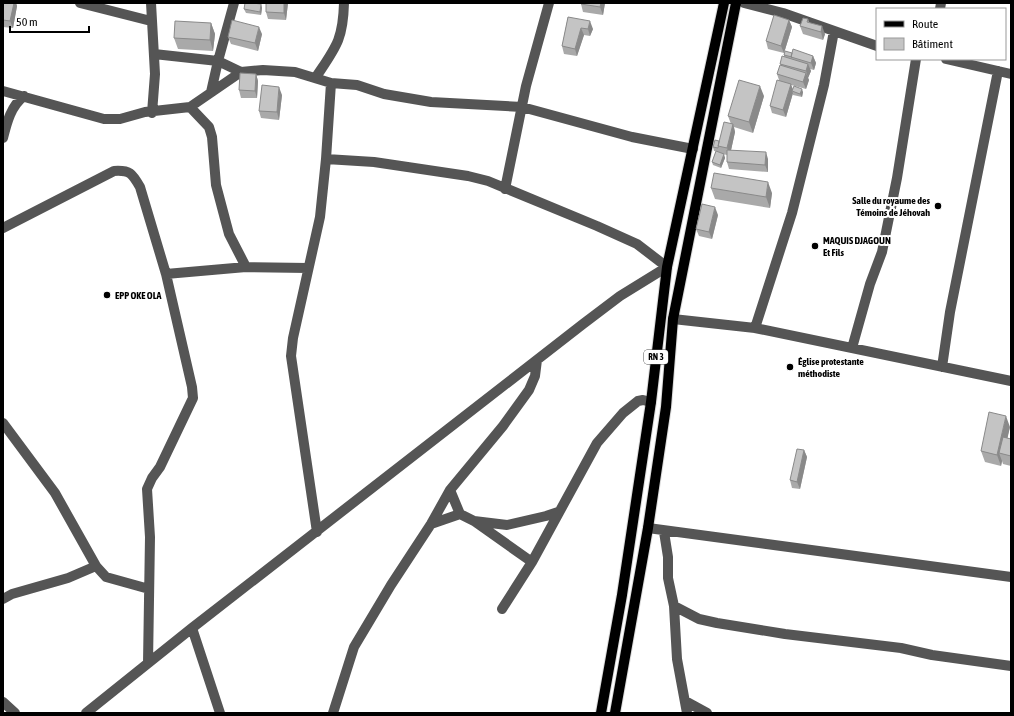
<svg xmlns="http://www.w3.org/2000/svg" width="1014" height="716" viewBox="0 0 1014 716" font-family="'Asap Condensed',sans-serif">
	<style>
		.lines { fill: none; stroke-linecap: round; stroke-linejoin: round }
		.major-casing { stroke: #dbdbdb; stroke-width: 12 }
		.minor { stroke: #555; stroke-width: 10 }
		.major { stroke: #000; stroke-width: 10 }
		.wall { fill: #a9a9a9 }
		.shaded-wall { fill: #898989 }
		.building { fill: #c4c4c4; stroke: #898989 }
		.poi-dot { fill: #000; stroke: #fff; stroke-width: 1.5 }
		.labels { text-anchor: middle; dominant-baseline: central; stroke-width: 4; stroke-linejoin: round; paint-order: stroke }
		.shield { fill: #fff; stroke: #4c4c4c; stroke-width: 1 }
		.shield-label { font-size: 9px; font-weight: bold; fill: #000 }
		.poi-label { font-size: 10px; font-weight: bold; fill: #000; stroke: #fff; text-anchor: start }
	</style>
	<rect width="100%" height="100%" fill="#fff"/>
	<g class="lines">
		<!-- major casing -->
		<g class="major-casing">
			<path id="major" d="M601 713 622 595 651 402 667 267 724 3
				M615 713 648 528 666 407 673 319 736 3"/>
		</g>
		<!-- minor -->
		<path class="minor" d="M80 3 151 21
			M151 3 155 74 152 113
			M234 3 218 61 241 72
			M744 3 783 13 877 46
			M940 9 941 3
			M154 54 218 61 211 92
			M946 59 1011 74
			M316 77C336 47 343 40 344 3
			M3 91 104 119H120L145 112 190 107 241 72 263 70 295 72 331 83 357 85 384 94 431 102 522 107 632 137 693 149
			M190 107 209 127 212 137 216 185 229 234 246 267
			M3 138C7 122 11 106 24 96
			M505 189 526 86 549 3
			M3 228 114 171C130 170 132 173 140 187L166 274 192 387 193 398 160 467 152 478 147 489 150 537 148 663
			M166 274 246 267 308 268
			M673 319 755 328 1011 381
			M755 328 792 213 824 85 834 31
			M852 348 870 284 882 252 897 178 916 59
			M942 367 950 312 998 71
			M3 423 55 493 96 566 106 577 149 589
			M450 490 460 514 474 521 532 562
			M474 521 507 525 546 516 558 512
			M431 524 460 514
			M648 528 1011 577
			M317 532 291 356 293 338 320 217 326 159 331 83
			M664 532 668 557V578L674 606 677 659 687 713
			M3 599 12 594 68 578 96 566
			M674 606 699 619 717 623 785 634 901 648 932 655 1011 666
			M502 609 532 562 597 443 623 413 638 401 643 400 651 402
			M192 628 220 713
			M685 701 707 713
			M3 702 15 713
			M86 713 192 628 583 324 620 296 667 267 637 244 597 226 488 181 468 176 374 162 326 159
			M333 713 354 647 391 585 431 524 450 490 503 426 529 390 535 376 537 360"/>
		<!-- major -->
		<use href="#major" class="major"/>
	</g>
	<!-- wall -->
	<path class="wall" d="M3 3H16L17 6 13 28 3 27Z
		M266 3H288L286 20 268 19 266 12Z
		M605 3 603 15 583 12 581 4Z
		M261 4 262 8 261 15 246 13 244 9Z
		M568 17 593 29 590 36 584 35 577 56 564 54 562 46Z
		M808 19 809 22 825 34 823 40 803 34 800 26Z
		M789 20 792 27 784 53 768 49 766 41Z
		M211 23 215 34 213 51 178 49 174 38Z
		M262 34 258 51 231 44 228 37Z
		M792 53 813 56 816 63 814 70 810 69 811 71 808 78 809 80 806 89 791 85 793 89 803 92 802 97 793 95V93L786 117 772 113 770 106 779 80 777 74 781 65 780 64 784 57V55Z
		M256 74 258 81 257 98H241L239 90Z
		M282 95 279 120 261 118 259 111Z
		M764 96 753 133 734 127 735 132 731 150 768 159V172L729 169 727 162V155L723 154 725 158 721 168 713 165 712 162 716 151H714L713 147 719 141 731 124 728 116Z
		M711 188 772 193 770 208 715 199Z
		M718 215 712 239 699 236 696 229Z
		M1010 427 1007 438 1011 439V466L1003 464 1002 461 1001 466 985 462 981 451Z
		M804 450 807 457 800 489 792 488 790 480Z"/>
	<!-- shaded-wall -->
	<path class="shaded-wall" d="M14 3H16L17 6 13 28 10 21Z
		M284 3H288L286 20 284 13Z
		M601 3H605L603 15 600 7Z
		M261 4 262 8 261 15 260 12Z
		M789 20 792 27 784 53 781 46Z
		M590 21 593 29 590 36 588 29Z
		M211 23 215 34 213 51 210 40Z
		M822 26 825 34 823 40 821 32Z
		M259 27 262 34 258 51 255 43Z
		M581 28 584 35 577 56 575 49Z
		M813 56 816 63 814 70 811 63Z
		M808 64 811 71 808 78 806 71Z
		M806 73 809 80 806 89 803 82Z
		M256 74 258 81 257 98 255 91Z
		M791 84 793 91H792L793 93 786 117 783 110Z
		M760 86 764 96 753 133 749 122Z
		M279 87 282 95 279 120 277 112Z
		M802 89 803 92 802 97 800 94Z
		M733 124 735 132 730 155 727 148Z
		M766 152 768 159V172L765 165Z
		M724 154 725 158 721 168 720 165Z
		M768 182 772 193 770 208 766 197Z
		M715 207 718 215 712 239 709 232Z
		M1006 416 1010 427 1004 454 999 453 1002 461 1001 466 997 455Z
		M804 450 807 457 800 489 797 482Z"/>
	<!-- building -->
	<path class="building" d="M3 3H14L10 21 3 20Z
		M245 3H252L261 4 260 12 244 9Z
		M266 3H284V13L266 12Z
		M581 3H601L600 7 581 4Z
		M774 15 789 20 781 46 766 41Z
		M568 17 590 21 588 29 581 28 575 49 562 46Z
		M803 18 808 19 807 22 822 26 821 32 800 26Z
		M232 20 259 27 255 43 228 37Z
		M175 21 211 23 210 40 174 38Z
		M793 49 813 56 811 63 791 57Z
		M785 51 792 53 791 57H792L784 55Z
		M782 56 808 64 806 71 780 64Z
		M780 65 806 73 803 82 777 74Z
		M240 73 256 74 255 91 239 90Z
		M739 80 760 86 749 122 728 116Z
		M777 80 791 84 783 110 770 106Z
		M262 85 279 87 277 112 259 111Z
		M794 86 802 89 800 94 792 91Z
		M724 122 733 124 727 148 718 146Z
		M715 140 719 141 718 148 713 147Z
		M727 150 766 152 765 165 727 162Z
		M716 151 724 154 720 165 712 162Z
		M714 173 768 182 766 197 711 188Z
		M702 204 715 207 709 232 696 229Z
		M989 412 1006 416 997 455 981 451Z
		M1003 437 1011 439V456L999 453Z
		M797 449 804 450 797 482 790 480Z"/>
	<!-- markers -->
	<g class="poi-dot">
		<circle cx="938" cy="206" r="4"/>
		<circle cx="815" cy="246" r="4"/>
		<circle cx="107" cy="295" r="4"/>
		<circle cx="790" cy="367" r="4"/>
	</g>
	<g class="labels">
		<!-- shield labels -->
		<rect class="shield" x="644" y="350" width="24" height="14" rx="3"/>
		<g class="shield-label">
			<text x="656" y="357">RN 3</text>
		</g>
		<!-- poi labels -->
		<g class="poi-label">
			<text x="930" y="200" text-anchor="end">Salle du royaume des<tspan x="930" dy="12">Témoins de Jéhovah</tspan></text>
			<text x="823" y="240">MAQUIS DJAGOUN<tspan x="823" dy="12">Et Fils</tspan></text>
			<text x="115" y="295">EPP OKE OLA</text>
			<text x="798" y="361">Église protestante<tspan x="798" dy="12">méthodiste</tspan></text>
		</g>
	</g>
	<!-- border -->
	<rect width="1014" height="716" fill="none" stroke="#000000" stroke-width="8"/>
	<!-- legend -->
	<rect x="876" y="8" width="130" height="52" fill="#ffffff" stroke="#999999"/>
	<rect x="884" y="21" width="20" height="6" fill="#000000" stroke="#999999"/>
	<text x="912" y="28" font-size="12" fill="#000000">Route</text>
	<rect x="884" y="38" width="20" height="12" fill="#c4c4c4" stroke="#999999"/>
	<text x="912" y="48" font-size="12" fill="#000000">Bâtiment</text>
	<!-- scale -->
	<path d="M10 26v6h79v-6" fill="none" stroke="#000000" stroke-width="2"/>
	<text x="16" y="26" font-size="12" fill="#000000" stroke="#ffffff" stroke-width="3" paint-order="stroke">50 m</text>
</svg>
